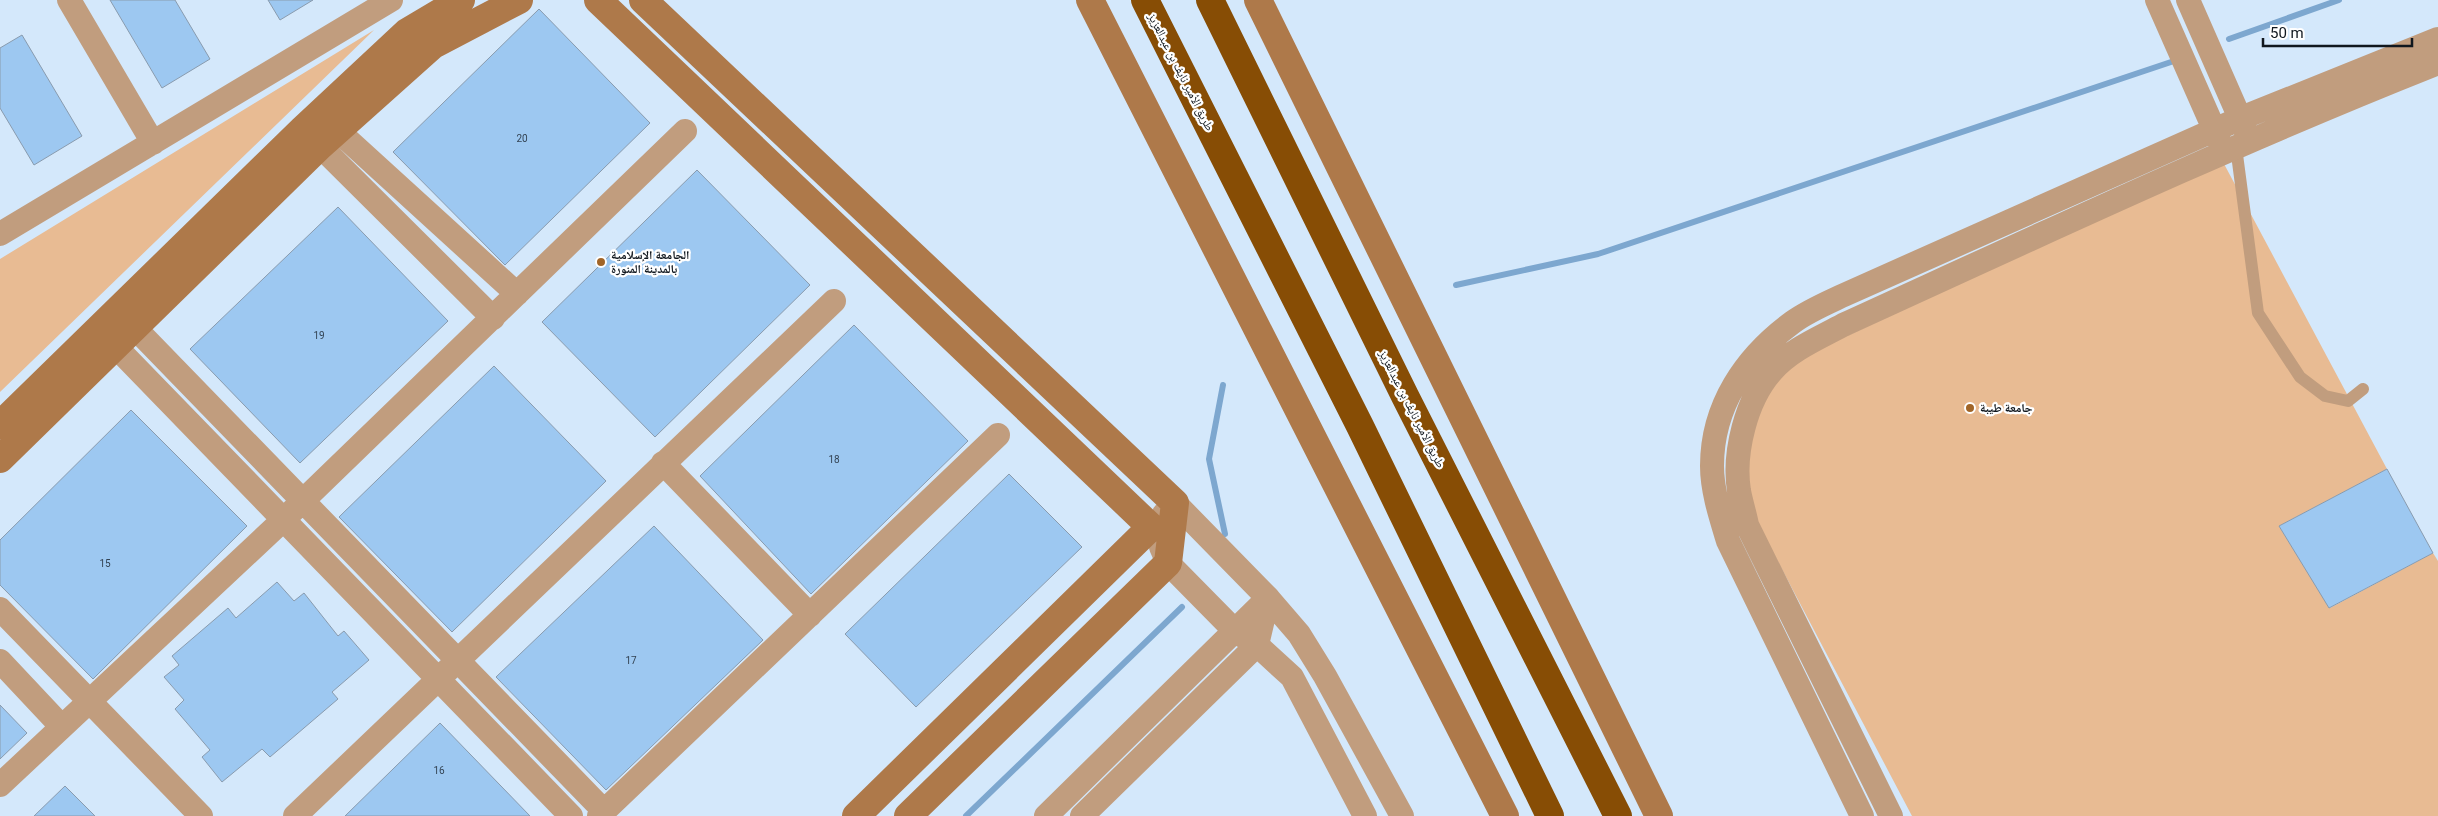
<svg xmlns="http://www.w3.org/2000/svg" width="2438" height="816" viewBox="0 0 2438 816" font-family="Roboto,'Noto Naskh Arabic',sans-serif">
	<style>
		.green { fill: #e8bb93 }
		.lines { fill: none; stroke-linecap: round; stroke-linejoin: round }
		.stream { stroke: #7da7cf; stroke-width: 6 }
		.building { fill: #9dc8f1; stroke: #899bae }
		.lane { stroke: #c19d7e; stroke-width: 12 }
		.street { stroke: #c19d7e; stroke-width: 24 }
		.secondary { stroke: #ae794a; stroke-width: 28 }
		.highway { stroke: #874d05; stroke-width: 28 }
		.poi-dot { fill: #a16528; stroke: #fff; stroke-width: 2 }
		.labels { text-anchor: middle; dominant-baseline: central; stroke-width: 4.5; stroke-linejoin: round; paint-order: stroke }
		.number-label { font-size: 10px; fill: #334353 }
		.street-label { font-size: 12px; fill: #10171e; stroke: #fff }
		.poi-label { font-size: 12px; font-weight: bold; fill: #10171e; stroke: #fff; text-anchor: start }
	</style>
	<rect width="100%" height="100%" fill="#d4e8fb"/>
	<!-- green -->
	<path class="green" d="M374 30 0 392V259Z
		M2223 162 2387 469 2279 526 2330 608 2433 553 2438 561V816H1912L1756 520 1748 488 1747 453 1760 408 1773 379 1803 356Z"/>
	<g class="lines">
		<!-- stream -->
		<path class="stream" d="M2229 39 2339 0
			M1456 285 1598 254 2174 61
			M1223 385 1209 459 1225 534
			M966 816 1182 607"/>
	</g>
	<!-- building -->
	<path class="building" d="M110 0H175L210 59 162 88Z
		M268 0H313L280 20Z
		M539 9 650 123 505 265 393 152Z
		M22 35 82 136 34 165 0 108V48Z
		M697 170 810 285 655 437 542 322Z
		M338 207 448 321 300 463 190 349Z
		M854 325 968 441 811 594 700 476Z
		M494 366 606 481 452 632 339 517Z
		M131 410 247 526 93 679 0 585V540Z
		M2387 469 2433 553 2329 608 2279 526Z
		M1009 474 1082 547 916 707 845 634Z
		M654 526 763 640 606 790 496 677Z
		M277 582 294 601 304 593 338 636 344 631 369 660 332 692 338 699 270 757 262 749 222 782 202 757 210 750 175 709 184 700 164 677 179 665 172 656 228 608 236 618Z
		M0 705 27 733 0 759Z
		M440 723 530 816H345Z
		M65 786 95 816H34Z"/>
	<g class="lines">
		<!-- lane -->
		<path class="lane" d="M2236 147 2258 313 2300 377 2325 396 2348 401 2363 389"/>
		<!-- street -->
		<path class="street" d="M69 0 153 143
			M2157 0 2221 145
			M2188 0 2246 132
			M337 130 517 294
			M320 146 493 318
			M0 234 391 0
			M135 328 604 811
			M114 345 571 816
			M663 463 810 615
			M1164 514 1175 503 1268 598 1299 634 1325 676 1402 816
			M1161 547 1168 563 1235 631 1257 645 1292 677 1365 816
			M0 609 201 816
			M0 661 62 727
			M0 785 282 521 685 131
			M295 816 834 301
			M599 816 998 435
			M1046 816 1268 598 1257 645 1082 816
			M1862 816 1728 541C1721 518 1712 491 1712 466 1712 406 1745 357 1793 322 1808 311 1827 303 1844 295L2239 119 2438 39
			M1891 816 1747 525C1745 514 1741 502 1739 491 1733 453 1746 400 1772 371 1790 350 1819 338 1843 325 2040 235 2236 143 2438 63"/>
		<!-- secondary -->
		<path class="secondary" d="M598 0 1151 527 856 816
			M643 0 1175 503 1168 563 908 816
			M1090 0 1505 816
			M1258 0 1659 816
			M0 425 302 130 407 32 461 0
			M0 459 320 146 433 45 519 0"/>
		<!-- highway -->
		<path class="highway" d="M1145 0 1360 426 1550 816
			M1210 0 1405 396 1618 816"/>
	</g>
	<!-- markers -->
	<g class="poi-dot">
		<circle cx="601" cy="262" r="5"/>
		<circle cx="1970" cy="408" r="5"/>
	</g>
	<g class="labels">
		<!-- number labels -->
		<g class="number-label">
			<text x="522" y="138">20</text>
			<text x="319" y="335">19</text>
			<text x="834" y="459">18</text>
			<text x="105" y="563">15</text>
			<text x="631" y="660">17</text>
			<text x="439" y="770">16</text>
		</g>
		<!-- street labels -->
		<g class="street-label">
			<text transform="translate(1181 72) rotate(63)">طريق الأمير نايف بن عبدالعزيز</text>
			<text transform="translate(1412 409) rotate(63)">طريق الأمير نايف بن عبدالعزيز</text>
		</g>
		<!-- poi labels -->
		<g class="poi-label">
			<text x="611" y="255">الجامعة الإسلامية<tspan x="611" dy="14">بالمدينة المنورة</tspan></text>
			<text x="1980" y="408">جامعة طيبة</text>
		</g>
	</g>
	<!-- scale -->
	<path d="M2263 38v8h149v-8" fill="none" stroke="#10171e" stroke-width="2.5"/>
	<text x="2270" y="38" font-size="15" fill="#10171e" stroke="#ffffff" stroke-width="4" paint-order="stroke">50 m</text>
</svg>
